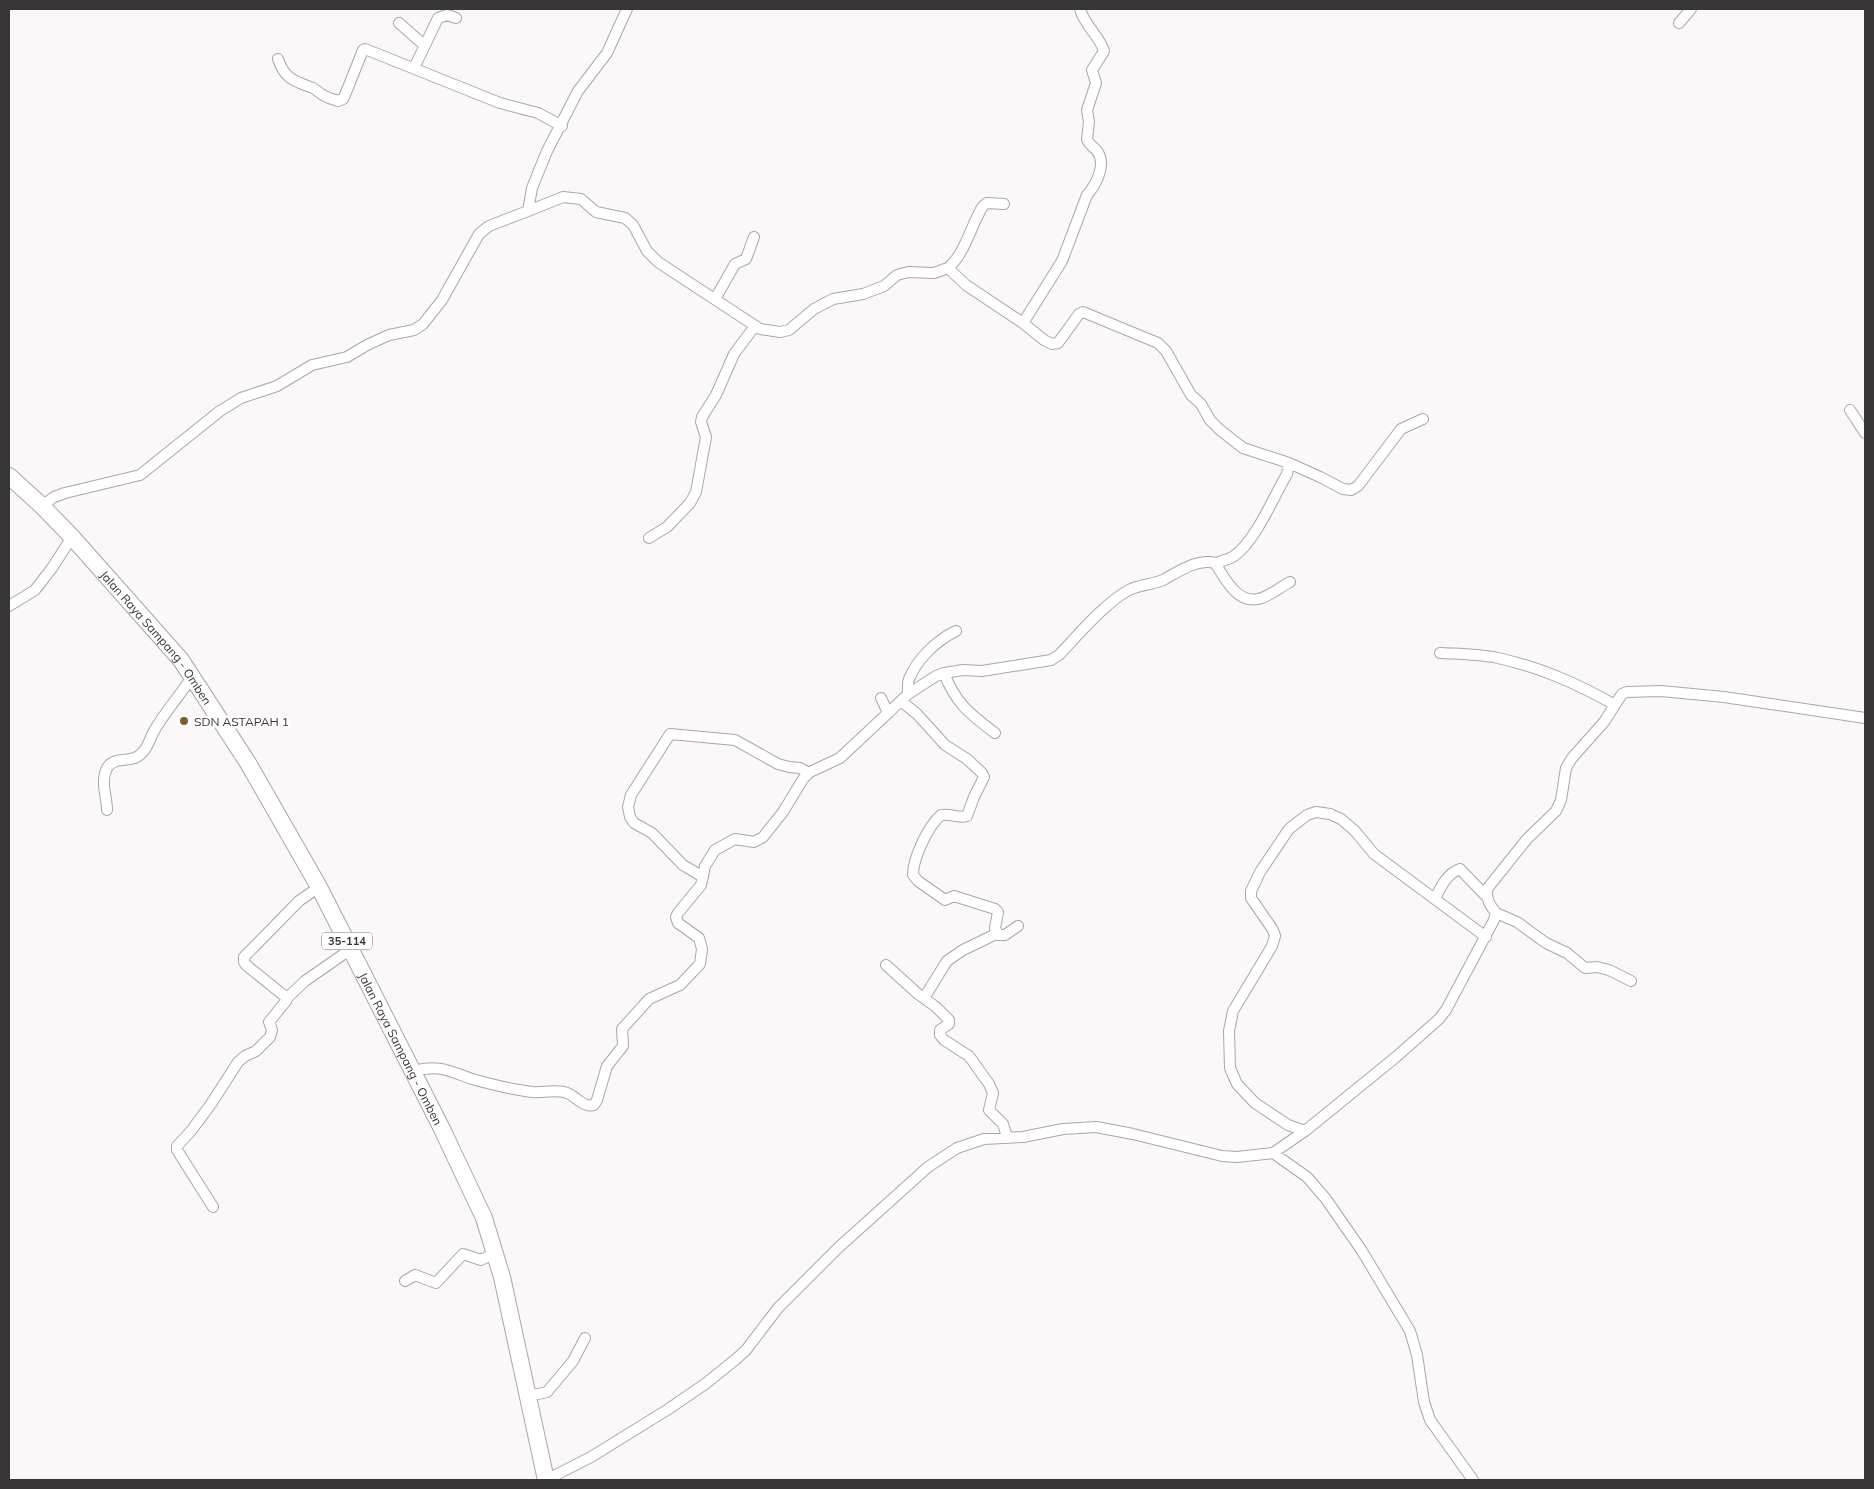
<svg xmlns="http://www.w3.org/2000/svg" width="1874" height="1489" viewBox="0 0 1874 1489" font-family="Mulish,sans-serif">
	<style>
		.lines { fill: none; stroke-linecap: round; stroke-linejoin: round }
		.minor-casing { stroke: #aaa6a8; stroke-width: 12 }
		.primary-casing { stroke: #aaa6a8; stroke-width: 18 }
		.minor { stroke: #fff; stroke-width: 10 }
		.primary { stroke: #fff; stroke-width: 16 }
		.poi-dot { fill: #755f2f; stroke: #fff; stroke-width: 2 }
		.labels { text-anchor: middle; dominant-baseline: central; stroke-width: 5; stroke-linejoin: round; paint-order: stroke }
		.shield { fill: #fff; stroke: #737272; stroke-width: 1 }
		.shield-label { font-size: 11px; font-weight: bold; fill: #373536 }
		.street-label { font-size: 12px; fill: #373536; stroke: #fff }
		.poi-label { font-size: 12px; fill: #373536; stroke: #fff; text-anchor: start }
	</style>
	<rect width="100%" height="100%" fill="#fcf8fa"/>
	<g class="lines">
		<!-- minor casing -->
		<g class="minor-casing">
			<path id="minor" d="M399 23 424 45
				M1679 23 1691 9
				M278 59C285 80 295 81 313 88 317 90 319 93 323 95 327 98 333 99 338 101L343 99 345 95 363 50 365 49 500 103 538 113 562 126
				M414 68 438 18 447 15 456 18
				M528 211 563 197 581 199 596 212 625 218 633 225 647 251 658 262 760 329 780 332 789 330 814 309 833 299 863 294 884 286 897 275 908 272 934 273 948 268 966 285 1023 323 1044 340 1052 344 1058 343 1079 314 1083 312 1158 343 1166 351 1191 395 1201 404 1210 420 1220 430 1243 448 1289 463 1287 474C1274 496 1255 542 1234 556 1228 560 1221 561 1215 563
				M948 268C965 254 971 225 983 206L987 203 1004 204
				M715 299 735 264 746 259 754 237
				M1023 323 1062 261 1087 195C1096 185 1107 164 1097 151 1094 147 1089 145 1087 139L1089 122 1087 110 1096 83 1092 70 1104 51C1099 35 1084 25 1080 9
				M1850 410 1865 433
				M1289 463 1320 477 1343 489 1351 490 1358 486 1401 429 1423 419
				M42 506 54 497 65 493 140 475 220 411 241 398 277 386 312 365 347 357 367 345 389 335 414 330 423 324 442 300 479 234 489 226 528 211 532 188 547 151 578 91 607 53 627 9
				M649 538 667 527 690 503 696 492 706 437 701 422 702 417 716 395 734 354 755 326
				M9 606 35 590 52 568 72 537
				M1440 653C1459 654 1479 654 1498 658 1542 668 1576 683 1615 705
				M944 673C956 704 970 714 995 733
				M908 694C908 689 907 684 909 679 917 659 937 640 956 631
				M901 701 917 714 945 745 967 759 982 773 984 777 974 797 967 816C958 819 950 813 941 815 928 826 913 858 913 875L918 881 945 900 954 896 995 909 998 912 995 928 998 935H1005L1018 926
				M888 713 908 694 936 676 944 673 963 670 982 671 1051 660 1059 655C1077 636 1107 601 1129 590 1140 584 1154 585 1165 579 1179 571 1199 558 1215 563 1224 577 1237 604 1258 599 1269 597 1280 587 1290 582
				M107 810C107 797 100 781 107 768 115 755 131 764 141 754 148 748 150 738 154 731 165 712 180 695 192 677
				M703 877 683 865 652 833 634 823 630 817 628 807 631 795 670 734 735 740 778 764 789 767 800 768 805 771 807 775
				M1435 899C1440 888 1447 873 1460 869L1486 896
				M1496 913 1517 922 1546 943 1567 953 1585 968 1597 967 1609 970 1631 981
				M886 965 918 994 936 1007 949 1020V1024L940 1030V1035L944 1040 969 1056 989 1084 993 1093 989 1110 1003 1124 1007 1137
				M287 998 305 981 351 949
				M924 998 947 961 963 950 996 934
				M413 1071C439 1064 449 1071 472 1079 490 1084 514 1090 532 1092 543 1093 556 1089 567 1093 576 1096 583 1108 594 1105L597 1100 607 1066 623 1046 622 1029 649 999 680 985 700 964 702 949 699 938 678 923 676 917 678 913 701 885 705 866 715 850 735 839 754 842 763 837 783 812 803 779 810 772 840 758 888 713 881 698
				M1305 1131 1288 1125 1255 1103 1237 1084 1230 1068 1229 1031 1233 1011 1272 946 1275 936 1273 930 1251 898V891L1260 872 1289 829 1307 815 1316 812 1330 814 1341 819 1355 831 1374 854 1486 937
				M1273 1153 1307 1177 1326 1199 1362 1251 1410 1331 1417 1355 1424 1402 1430 1420 1473 1480
				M213 1207 177 1150V1146L191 1131 211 1104 238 1062 245 1056 256 1051 270 1037 272 1030 269 1022 286 1001 287 998 246 965 244 962V957L299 901 319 887
				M405 1281 415 1275 436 1283 463 1254 481 1260 495 1253
				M529 1396 547 1392 573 1361 585 1338
				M546 1480 591 1457 667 1410 705 1384 735 1360 746 1350 778 1308 838 1248 928 1167 957 1148 984 1139 1023 1137 1063 1129 1096 1127 1133 1134 1222 1156 1237 1157 1273 1153 1305 1131 1396 1057 1439 1019 1446 1010 1494 920 1496 913C1490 905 1486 900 1487 889L1527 839 1556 811 1561 800 1566 768 1572 758 1604 722 1622 694 1627 692 1661 691 1724 697 1865 718"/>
		</g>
		<!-- primary casing -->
		<g class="primary-casing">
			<g id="primary">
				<path id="s1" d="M9 476 42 506 72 537 181 660 248 763 319 887 442 1129 484 1218 502 1277 546 1480"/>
			</g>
		</g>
		<!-- minor -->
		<use href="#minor" class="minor"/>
		<!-- primary -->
		<use href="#primary" class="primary"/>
	</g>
	<!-- markers -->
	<circle class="poi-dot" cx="184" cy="721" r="5"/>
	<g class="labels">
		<!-- shield labels -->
		<rect class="shield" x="322" y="932.5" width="50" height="17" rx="4"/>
		<g class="shield-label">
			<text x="347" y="941">35-114</text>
		</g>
		<!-- street labels -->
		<g class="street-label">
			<text stroke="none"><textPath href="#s1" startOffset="219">Jalan Raya Sampang - Omben</textPath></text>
			<text stroke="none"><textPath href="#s1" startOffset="699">Jalan Raya Sampang - Omben</textPath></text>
		</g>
		<!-- poi labels -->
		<g class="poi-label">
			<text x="194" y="721">SDN ASTAPAH 1</text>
		</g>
	</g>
	<!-- border -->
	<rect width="1874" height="1489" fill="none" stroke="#373536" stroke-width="20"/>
</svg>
